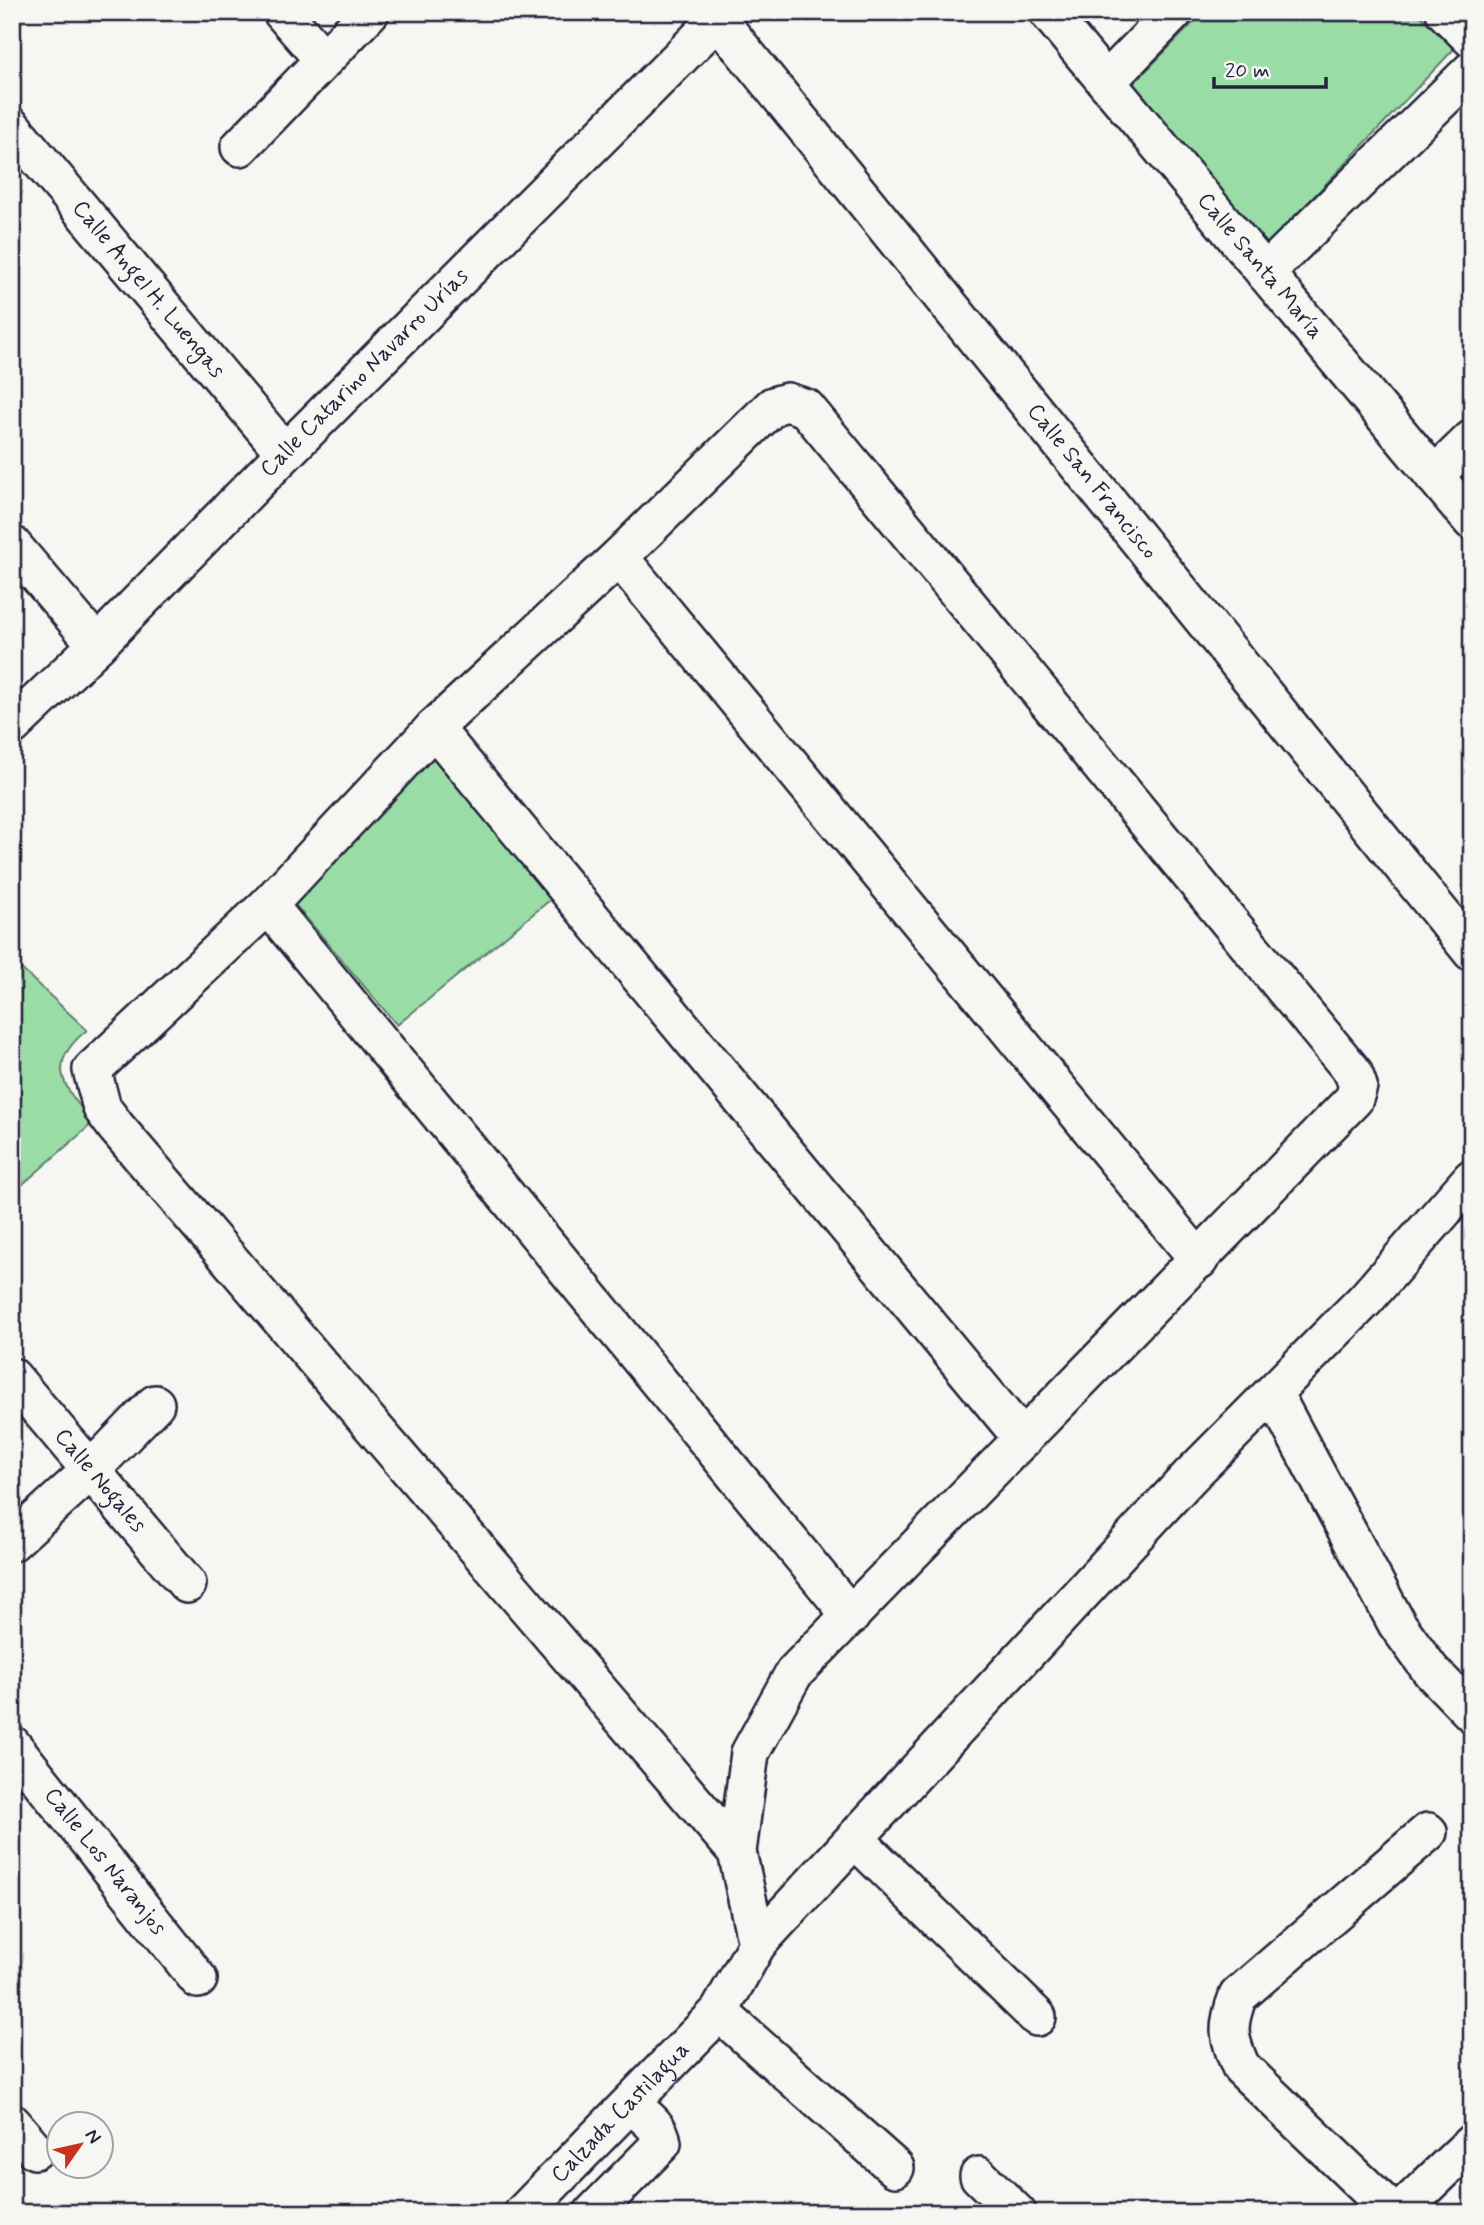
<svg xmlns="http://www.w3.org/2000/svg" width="1484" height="2225" viewBox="0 0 1484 2225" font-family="Mynerve,sans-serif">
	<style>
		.green { fill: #9adca6; stroke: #5e7f70; stroke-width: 2 }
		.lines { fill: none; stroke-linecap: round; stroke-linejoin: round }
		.minor-casing { stroke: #22223b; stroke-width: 42 }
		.minor { stroke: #f6f6f2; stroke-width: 37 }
		.labels { text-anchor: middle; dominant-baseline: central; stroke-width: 5; stroke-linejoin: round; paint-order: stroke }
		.street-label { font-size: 23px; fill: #22223b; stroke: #f6f6f2 }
	</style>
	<rect width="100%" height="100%" fill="#f6f6f2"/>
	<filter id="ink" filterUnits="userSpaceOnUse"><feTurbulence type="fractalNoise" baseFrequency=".0143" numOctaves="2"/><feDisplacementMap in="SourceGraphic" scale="14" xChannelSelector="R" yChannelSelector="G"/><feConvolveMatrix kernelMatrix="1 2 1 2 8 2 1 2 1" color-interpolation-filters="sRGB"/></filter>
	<g filter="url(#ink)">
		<!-- green -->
		<path class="green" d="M1204 12H1417L1454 49 1267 246 1129 88Z
			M431 753 555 896 397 1025 286 894Z
			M16 964 87 1030C43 1065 65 1088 93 1123L16 1190 12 1185V967Z"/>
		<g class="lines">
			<!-- minor casing -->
			<g class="minor-casing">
				<g id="minor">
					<path d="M282 12 323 59"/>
					<path id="s1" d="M712 12 1472 952"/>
					<path id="s2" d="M1048 12 1472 521"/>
					<path d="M1445 12 1472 39"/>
					<path d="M1106 82 1174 12"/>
					<path id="s3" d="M12 127 285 453"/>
					<path d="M240 147 370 12"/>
					<path d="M1265 273 1472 70"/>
					<path d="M1434 476 1472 439"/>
					<path d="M12 545 97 645"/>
					<path d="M619 557 1199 1260"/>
					<path id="s4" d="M12 726 97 645 285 453 718 19"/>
					<path d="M434 728 1023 1439"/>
					<path d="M268 905 851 1616"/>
					<path id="s5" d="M12 1377 187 1584"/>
					<path d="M1273 1393 1397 1624 1431 1671 1472 1713"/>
					<path d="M12 1542 90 1471 155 1404"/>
					<path id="s6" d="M12 1745 198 1979"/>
					<path d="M855 1839 1037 2017"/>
					<path d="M757 1944 1190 1476 1365 1300 1472 1178"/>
					<path d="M719 2012 895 2168"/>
					<path d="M12 2123 35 2150"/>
					<path d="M979 2176 1017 2213"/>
					<path id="s7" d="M523 2213 719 2012 757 1944 737 1852 750 1753 794 1673 1354 1099 1358 1086 1353 1072 806 408 787 402 773 406 619 557 434 728 268 905 92 1070 102 1108 116 1127 737 1852"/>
					<path d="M593 2213 662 2143C660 2125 643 2115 630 2104"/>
					<path d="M1393 2213 1241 2067C1228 2037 1226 2027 1238 1996L1428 1832"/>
					<path d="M1399 2213 1472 2143"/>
				</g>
			</g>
			<!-- minor -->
			<use href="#minor" class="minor"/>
		</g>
	</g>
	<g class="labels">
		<!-- street labels -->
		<g class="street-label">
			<text stroke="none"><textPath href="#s2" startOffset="331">Calle Santa María</textPath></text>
			<text stroke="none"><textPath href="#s3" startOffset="212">Calle Angel H. Luengas</textPath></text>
			<text stroke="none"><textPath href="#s4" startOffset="499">Calle Catarino Navarro Urías</textPath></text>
			<text stroke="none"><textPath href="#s1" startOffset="604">Calle San Francisco</textPath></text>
			<text stroke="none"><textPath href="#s5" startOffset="136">Calle Nogales</textPath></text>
			<text stroke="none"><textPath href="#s6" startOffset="149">Calle Los Naranjos</textPath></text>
			<text stroke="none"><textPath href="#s7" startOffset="140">Calzada Castilagua</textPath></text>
		</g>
	</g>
	<!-- margin -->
	<rect width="1484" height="2225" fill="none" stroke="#f6f6f2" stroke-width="42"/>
	<rect x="21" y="21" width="1442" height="2183" fill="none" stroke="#22223b" stroke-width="2.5" filter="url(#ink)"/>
	<!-- north arrow -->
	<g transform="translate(80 2145) rotate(56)"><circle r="33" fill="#f6f6f2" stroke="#a1a1a9" stroke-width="2"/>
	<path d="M0-5L12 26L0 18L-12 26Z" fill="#c8321e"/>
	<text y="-10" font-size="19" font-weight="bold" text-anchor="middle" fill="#22223b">N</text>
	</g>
	<!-- scale -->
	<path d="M1214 77v10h112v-10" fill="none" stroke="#22223b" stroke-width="3.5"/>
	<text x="1225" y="77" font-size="21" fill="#22223b" stroke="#f6f6f2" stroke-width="5" paint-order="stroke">20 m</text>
</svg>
